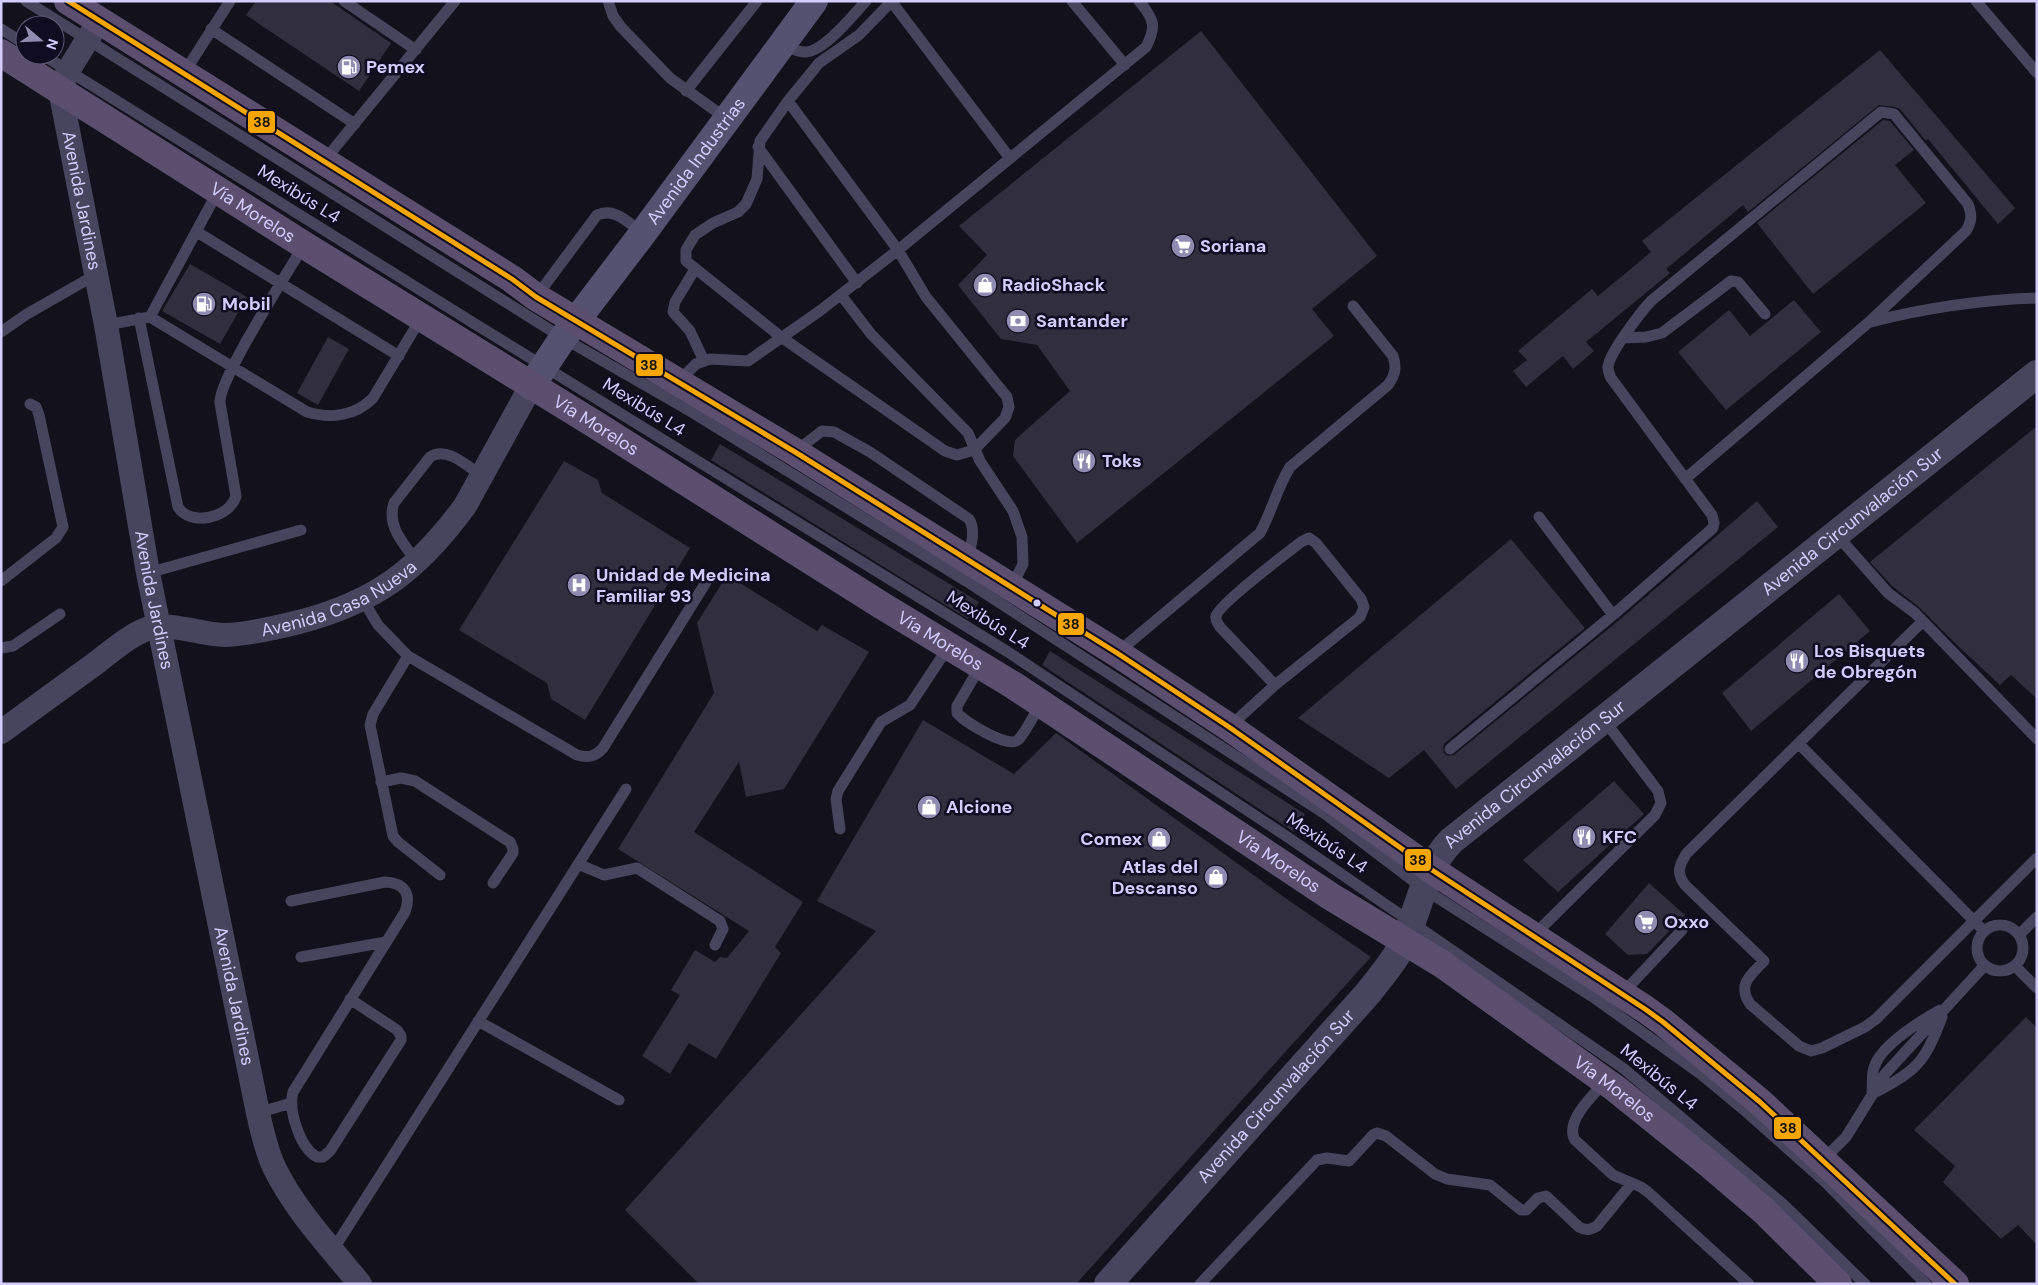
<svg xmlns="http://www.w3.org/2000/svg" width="2038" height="1285" viewBox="0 0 2038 1285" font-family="'DM Sans',sans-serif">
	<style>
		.building { fill: #312e3e }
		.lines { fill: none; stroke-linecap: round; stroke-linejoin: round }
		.service { stroke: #47455d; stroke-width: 11 }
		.minor { stroke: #47455d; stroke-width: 24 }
		.tertiary { stroke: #47455d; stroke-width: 28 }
		.secondary { stroke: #545270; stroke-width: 28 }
		.primary { stroke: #5b4e6f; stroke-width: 28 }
		.bus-1-casing { stroke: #100c21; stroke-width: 9 }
		.bus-1 { stroke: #f7a600; stroke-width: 5 }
		.bus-dot { fill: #d3ccff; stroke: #100c21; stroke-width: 2 }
		.labels { text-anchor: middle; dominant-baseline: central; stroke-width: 5; stroke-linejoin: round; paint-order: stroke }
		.poi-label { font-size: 18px; font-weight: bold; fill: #d3ccff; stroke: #100c21; text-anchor: start }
		.street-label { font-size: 18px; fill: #d3ccff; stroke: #100c21 }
		.line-badge { stroke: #100c21; stroke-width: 2 }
		.pale-badge-label { font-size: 14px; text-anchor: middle; font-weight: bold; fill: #111 }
	</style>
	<rect width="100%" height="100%" fill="#13111c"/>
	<!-- building -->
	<path class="building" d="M256 1H330L391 43 359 91 246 15Z
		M1201 31 1377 256 1312 309 1334 336 1077 543 1013 456 1015 440 1070 391 1037 345 1001 339 958 285 987 255 959 226Z
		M1880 50 2015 208 1998 224 1928 139 1926 141 1900 109 1895 107 1879 105 1748 212 1743 205 1666 269 1670 273 1586 342 1594 351 1573 369 1563 356 1526 387 1513 371 1527 360 1518 351 1592 289 1598 296 1651 252 1642 241Z
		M1883 120 1890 121 1914 150 1895 165 1926 203 1813 294 1757 223Z
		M190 264 247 297 220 344 162 311Z
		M1794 300 1821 332 1726 410 1678 352 1729 310 1750 336Z
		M328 337 349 349 318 405 297 393Z
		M2037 426V699L2011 675 2000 685 1957 645 1920 608 1892 586 1870 562Z
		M720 444 979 602 968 619 711 460Z
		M564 461 598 480 602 493 690 548 585 720 551 699 547 683 459 630Z
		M1757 501 1778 527 1456 789 1424 750 1389 778 1298 718 1511 539 1585 628 1445 743 1443 747 1444 753 1448 756 1454 755 1618 621Z
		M727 575 817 631 822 625 869 652 784 789 746 797 739 762 694 832 803 902 775 947 781 953 716 1059 689 1043 670 1074 642 1056 680 995 671 990 695 950 715 962 720 957 727 958 749 931 618 849 714 693 697 623Z
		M1839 594 1870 631 1751 731 1722 693Z
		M1050 651 1305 814 1294 832 1042 665Z
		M923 720 1014 774 1056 733 1291 902 1371 957 1076 1284H699L625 1210 876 931 817 901Z
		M1614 781 1644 814 1558 892 1523 860Z
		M1649 883 1685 915 1647 954 1628 955 1605 934Z
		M2026 1017 2037 1028V1245L2018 1225 2001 1239 1943 1182 1955 1166 1914 1130Z"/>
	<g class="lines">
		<!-- service -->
		<path class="service" d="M26 1 563 338 690 411 966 581 1328 816 1424 889 1593 997 1702 1075 1744 1110 1825 1182 1926 1284
			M344 1 416 50
			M608 1 613 16 621 27 670 78 727 119
			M891 1 1009 157
			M1072 1 1125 65
			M1976 1 2037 73
			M1 29 25 44
			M211 29 355 124
			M782 44C789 47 796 52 804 52 823 53 853 15 866 1
			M43 55 475 324 1008 652 1289 838 1623 1068 1784 1205 1865 1284
			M184 73 230 1
			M686 91 757 1
			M788 101 898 250 926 297 1007 397 1009 407 1005 418 974 450 957 455 945 451 781 337 686 261V250L695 235 713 223 738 212 746 204 757 179 760 141 788 101 819 63 859 35 892 1
			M758 147 857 283
			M324 161 455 1
			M197 232 399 356
			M695 269 675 302 673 312 690 331 704 361
			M841 295 871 334 968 433 980 461 1013 511 1022 537 1023 564 1012 586
			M536 297 597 215C615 207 628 223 643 233
			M150 317 218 191
			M139 318 178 507C190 527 230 518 236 496L220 403C218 380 288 272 304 245
			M1871 322C1925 308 1981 300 2037 298
			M106 325 150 317 307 412C331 419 355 416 373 398L421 318
			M1 332 27 314 97 274
			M1623 338 1646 337 1662 333 1731 281 1738 282 1765 314
			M678 382 696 364 710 359 748 361 821 310 898 250 1146 47C1157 26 1154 19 1139 1
			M796 451 822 431 834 432 870 452 969 519C976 530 971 546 968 558
			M1539 517 1613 615
			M1835 533 1888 593 1915 613 2037 739
			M1309 538 1316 543 1361 599 1364 607 1360 617 1275 685 1220 627C1218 623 1215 621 1216 616 1219 604 1288 552 1301 542Z
			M417 562C404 544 386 526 394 503L430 457C447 446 467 466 482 476
			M148 573 301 530
			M1 581 56 538 63 527 39 415 36 407 30 404
			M363 600 378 625 408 656 577 755C588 758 595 757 603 748L708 579
			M1923 621 1687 853C1679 865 1676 873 1685 885L1764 961C1750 976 1737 984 1750 1004L1799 1046 1811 1051 1822 1048 1865 1027 1876 1019 2037 858
			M1 648 13 646 60 614
			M1117 653 1260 533C1272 511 1277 488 1290 467L1388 385C1395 375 1397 368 1393 356L1353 306
			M408 656 373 714 370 725 393 836 398 842 440 875
			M981 665 957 706V713C965 722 1008 749 1018 740 1026 732 1035 713 1041 703
			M1229 727 1275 685
			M1799 744 1984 931
			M1450 749 1613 615 1713 528 1714 523 1712 515 1611 378C1609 374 1608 371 1608 367 1609 353 1641 312 1651 301L1881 112 1894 114 1968 204C1972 215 1972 221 1966 231L1868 323 1685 479
			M381 782 401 778 415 781 510 842 513 849V853L493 883
			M840 829 836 799 838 791 881 722 910 705 949 646
			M578 864 604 875 637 868 720 921 723 929 715 945
			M291 901 385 882C404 883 412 893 405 912L293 1092C288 1110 300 1148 317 1157H323L330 1151 401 1040V1036L397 1030 350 999
			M1977 948a23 23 0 1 1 46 0a23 23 0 1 1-46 0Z
			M2019 935 2037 917
			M1533 936 1655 815 1661 803 1658 791 1604 720
			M301 957 386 942
			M2015 966 2037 988
			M1622 994 1682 930
			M478 1021 619 1100
			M1605 1082C1593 1095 1564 1122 1575 1140L1613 1175 1641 1187 1648 1192 1749 1284
			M1872 1092C1873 1083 1871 1073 1875 1065 1883 1044 1922 1020 1940 1010
			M1874 1093C1917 1070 1924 1064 1942 1017
			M258 1113 291 1103
			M1823 1160 1846 1137 1885 1074 1985 965
			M333 1250 626 789
			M1200 1284 1317 1160 1327 1158 1349 1161 1373 1135 1377 1133 1386 1136 1435 1174 1447 1179 1490 1185 1521 1210H1526L1538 1198 1546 1196 1579 1227C1586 1231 1590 1230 1597 1226L1632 1183"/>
		<!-- minor -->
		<g class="minor">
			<path id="s1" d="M99 21 68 71 60 90 106 325 148 573 258 1113C262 1131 266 1150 274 1167 294 1209 331 1248 360 1284"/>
			<path id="s2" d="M1 732C33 709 64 686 96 663 113 650 133 632 153 627 172 623 203 635 225 635 250 634 275 628 299 622 376 602 418 570 465 506L531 386"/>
		</g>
		<!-- tertiary -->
		<path class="tertiary" id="s3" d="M1108 1284 1369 992C1381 976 1395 961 1404 942 1419 909 1425 867 1451 841L2037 374"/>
		<!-- secondary -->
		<path class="secondary" id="s4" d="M531 386 563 338 643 233 814 1"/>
		<!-- primary -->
		<g class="primary">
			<path d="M68 1 512 279 536 297 795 452 1117 653 1229 727 1432 870 1645 1009 1663 1022 1760 1102 1955 1284"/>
			<path id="s5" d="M1 53 304 245 596 425 881 605 1013 685 1330 896 1442 964 1616 1089 1708 1163 1763 1210 1838 1284"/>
		</g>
		<!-- bus-1 casing -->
		<g class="bus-1-casing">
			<path id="bus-1" d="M68 1 512 279 536 297 795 452 1117 653 1229 727 1432 870 1645 1009 1663 1022 1760 1102 1955 1284"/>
		</g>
		<!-- bus-1 -->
		<use href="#bus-1" class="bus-1"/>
	</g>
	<!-- icons -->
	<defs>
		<g id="fuel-disc" transform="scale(1.25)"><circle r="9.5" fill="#908bb0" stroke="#100c21"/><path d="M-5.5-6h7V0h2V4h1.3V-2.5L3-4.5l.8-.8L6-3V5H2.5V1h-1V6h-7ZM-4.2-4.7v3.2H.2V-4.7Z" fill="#fff"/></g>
		<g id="supermarket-disc" transform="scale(1.25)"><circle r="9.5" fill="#908bb0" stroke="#100c21"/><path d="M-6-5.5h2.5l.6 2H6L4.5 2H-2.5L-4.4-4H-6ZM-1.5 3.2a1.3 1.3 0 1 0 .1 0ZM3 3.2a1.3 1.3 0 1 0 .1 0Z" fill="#fff"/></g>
		<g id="shop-disc" transform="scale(1.25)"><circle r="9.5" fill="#908bb0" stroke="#100c21"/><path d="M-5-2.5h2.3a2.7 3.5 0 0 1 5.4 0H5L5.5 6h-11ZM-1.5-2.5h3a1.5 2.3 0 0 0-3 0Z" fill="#fff"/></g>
		<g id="bank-disc" transform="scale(1.25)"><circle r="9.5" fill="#908bb0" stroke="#100c21"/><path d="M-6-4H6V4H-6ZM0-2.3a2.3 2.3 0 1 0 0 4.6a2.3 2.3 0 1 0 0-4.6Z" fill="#fff"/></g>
		<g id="restaurant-disc" transform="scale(1.25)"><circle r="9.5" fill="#908bb0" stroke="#100c21"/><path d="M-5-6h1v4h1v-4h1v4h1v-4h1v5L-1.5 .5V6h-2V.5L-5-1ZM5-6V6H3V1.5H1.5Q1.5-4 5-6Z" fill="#fff"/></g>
		<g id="hospital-disc" transform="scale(1.25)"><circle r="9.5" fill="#908bb0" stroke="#100c21"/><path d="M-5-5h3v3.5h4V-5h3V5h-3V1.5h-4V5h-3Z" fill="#fff"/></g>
	</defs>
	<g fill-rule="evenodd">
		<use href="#fuel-disc" x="349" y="67"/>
		<use href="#supermarket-disc" x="1183" y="246"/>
		<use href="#shop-disc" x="985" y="285"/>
		<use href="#fuel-disc" x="204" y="304"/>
		<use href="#bank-disc" x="1018" y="321"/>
		<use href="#restaurant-disc" x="1084" y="461"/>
		<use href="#hospital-disc" x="579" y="585"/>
		<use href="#restaurant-disc" x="1797" y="661"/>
		<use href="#shop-disc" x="929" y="807"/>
		<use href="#restaurant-disc" x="1584" y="837"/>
		<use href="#shop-disc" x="1159" y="839"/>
		<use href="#shop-disc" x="1216" y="877"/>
		<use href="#supermarket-disc" x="1646" y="922"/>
	</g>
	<!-- markers -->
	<circle class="bus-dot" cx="1037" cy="603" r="4.5"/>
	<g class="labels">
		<!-- poi labels -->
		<g class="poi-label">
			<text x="366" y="67">Pemex</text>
			<text x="1200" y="246">Soriana</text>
			<text x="1002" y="285">RadioShack</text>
			<text x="222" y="304">Mobil</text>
			<text x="1036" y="321">Santander</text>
			<text x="1102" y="461">Toks</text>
			<text x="596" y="575">Unidad de Medicina<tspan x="596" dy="21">Familiar 93</tspan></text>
			<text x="1814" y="651">Los Bisquets<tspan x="1814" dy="21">de Obregón</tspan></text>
			<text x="946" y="807">Alcione</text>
			<text x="1602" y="837">KFC</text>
			<text x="1142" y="839" text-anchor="end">Comex</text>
			<text x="1198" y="867" text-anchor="end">Atlas del<tspan x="1198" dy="21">Descanso</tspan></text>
			<text x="1664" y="922">Oxxo</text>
		</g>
		<!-- street labels -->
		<g class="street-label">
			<text stroke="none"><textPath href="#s4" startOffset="279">Avenida Industrias</textPath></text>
			<text transform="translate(299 194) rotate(32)">Mexibús L4</text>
			<text stroke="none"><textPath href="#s1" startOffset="192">Avenida Jardines</textPath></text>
			<text stroke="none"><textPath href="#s5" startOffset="298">Vía Morelos</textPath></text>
			<text transform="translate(644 407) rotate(32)">Mexibús L4</text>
			<text stroke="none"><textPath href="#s5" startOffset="702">Vía Morelos</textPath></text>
			<text stroke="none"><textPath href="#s3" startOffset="1078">Avenida Circunvalación Sur</textPath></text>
			<text stroke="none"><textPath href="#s2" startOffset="379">Avenida Casa Nueva</textPath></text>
			<text stroke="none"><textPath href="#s1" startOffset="598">Avenida Jardines</textPath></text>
			<text transform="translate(988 620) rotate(32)">Mexibús L4</text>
			<text stroke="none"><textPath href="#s5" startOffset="1108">Vía Morelos</textPath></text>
			<text stroke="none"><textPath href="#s3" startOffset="672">Avenida Circunvalación Sur</textPath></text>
			<text transform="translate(1327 843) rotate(34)">Mexibús L4</text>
			<text stroke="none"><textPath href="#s5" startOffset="1512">Vía Morelos</textPath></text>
			<text stroke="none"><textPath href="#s1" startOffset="1002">Avenida Jardines</textPath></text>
			<text transform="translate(1659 1077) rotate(39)">Mexibús L4</text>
			<text stroke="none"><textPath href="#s5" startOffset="1918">Vía Morelos</textPath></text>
			<text stroke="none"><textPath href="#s3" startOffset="252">Avenida Circunvalación Sur</textPath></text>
		</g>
	</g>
	<g class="line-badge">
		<rect x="247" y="110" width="29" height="24" rx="5" fill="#f7a600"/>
		<rect x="635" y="353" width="29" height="24" rx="5" fill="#f7a600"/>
		<rect x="1057" y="612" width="28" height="24" rx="5" fill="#f7a600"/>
		<rect x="1404" y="848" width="28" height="24" rx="5" fill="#f7a600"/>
		<rect x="1773" y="1116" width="29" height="24" rx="5" fill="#f7a600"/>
	</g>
	<g class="pale-badge-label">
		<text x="262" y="127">38</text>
		<text x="649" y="370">38</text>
		<text x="1071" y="629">38</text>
		<text x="1418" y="865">38</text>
		<text x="1788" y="1133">38</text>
	</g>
	<!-- border -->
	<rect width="2038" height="1285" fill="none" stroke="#d3ccff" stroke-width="5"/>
	<!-- north arrow -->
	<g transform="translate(40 40) rotate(109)"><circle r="24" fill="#100c21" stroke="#5e597a"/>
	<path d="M0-4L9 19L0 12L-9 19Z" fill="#908bb0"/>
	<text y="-8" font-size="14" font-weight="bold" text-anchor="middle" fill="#d3ccff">N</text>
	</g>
</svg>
